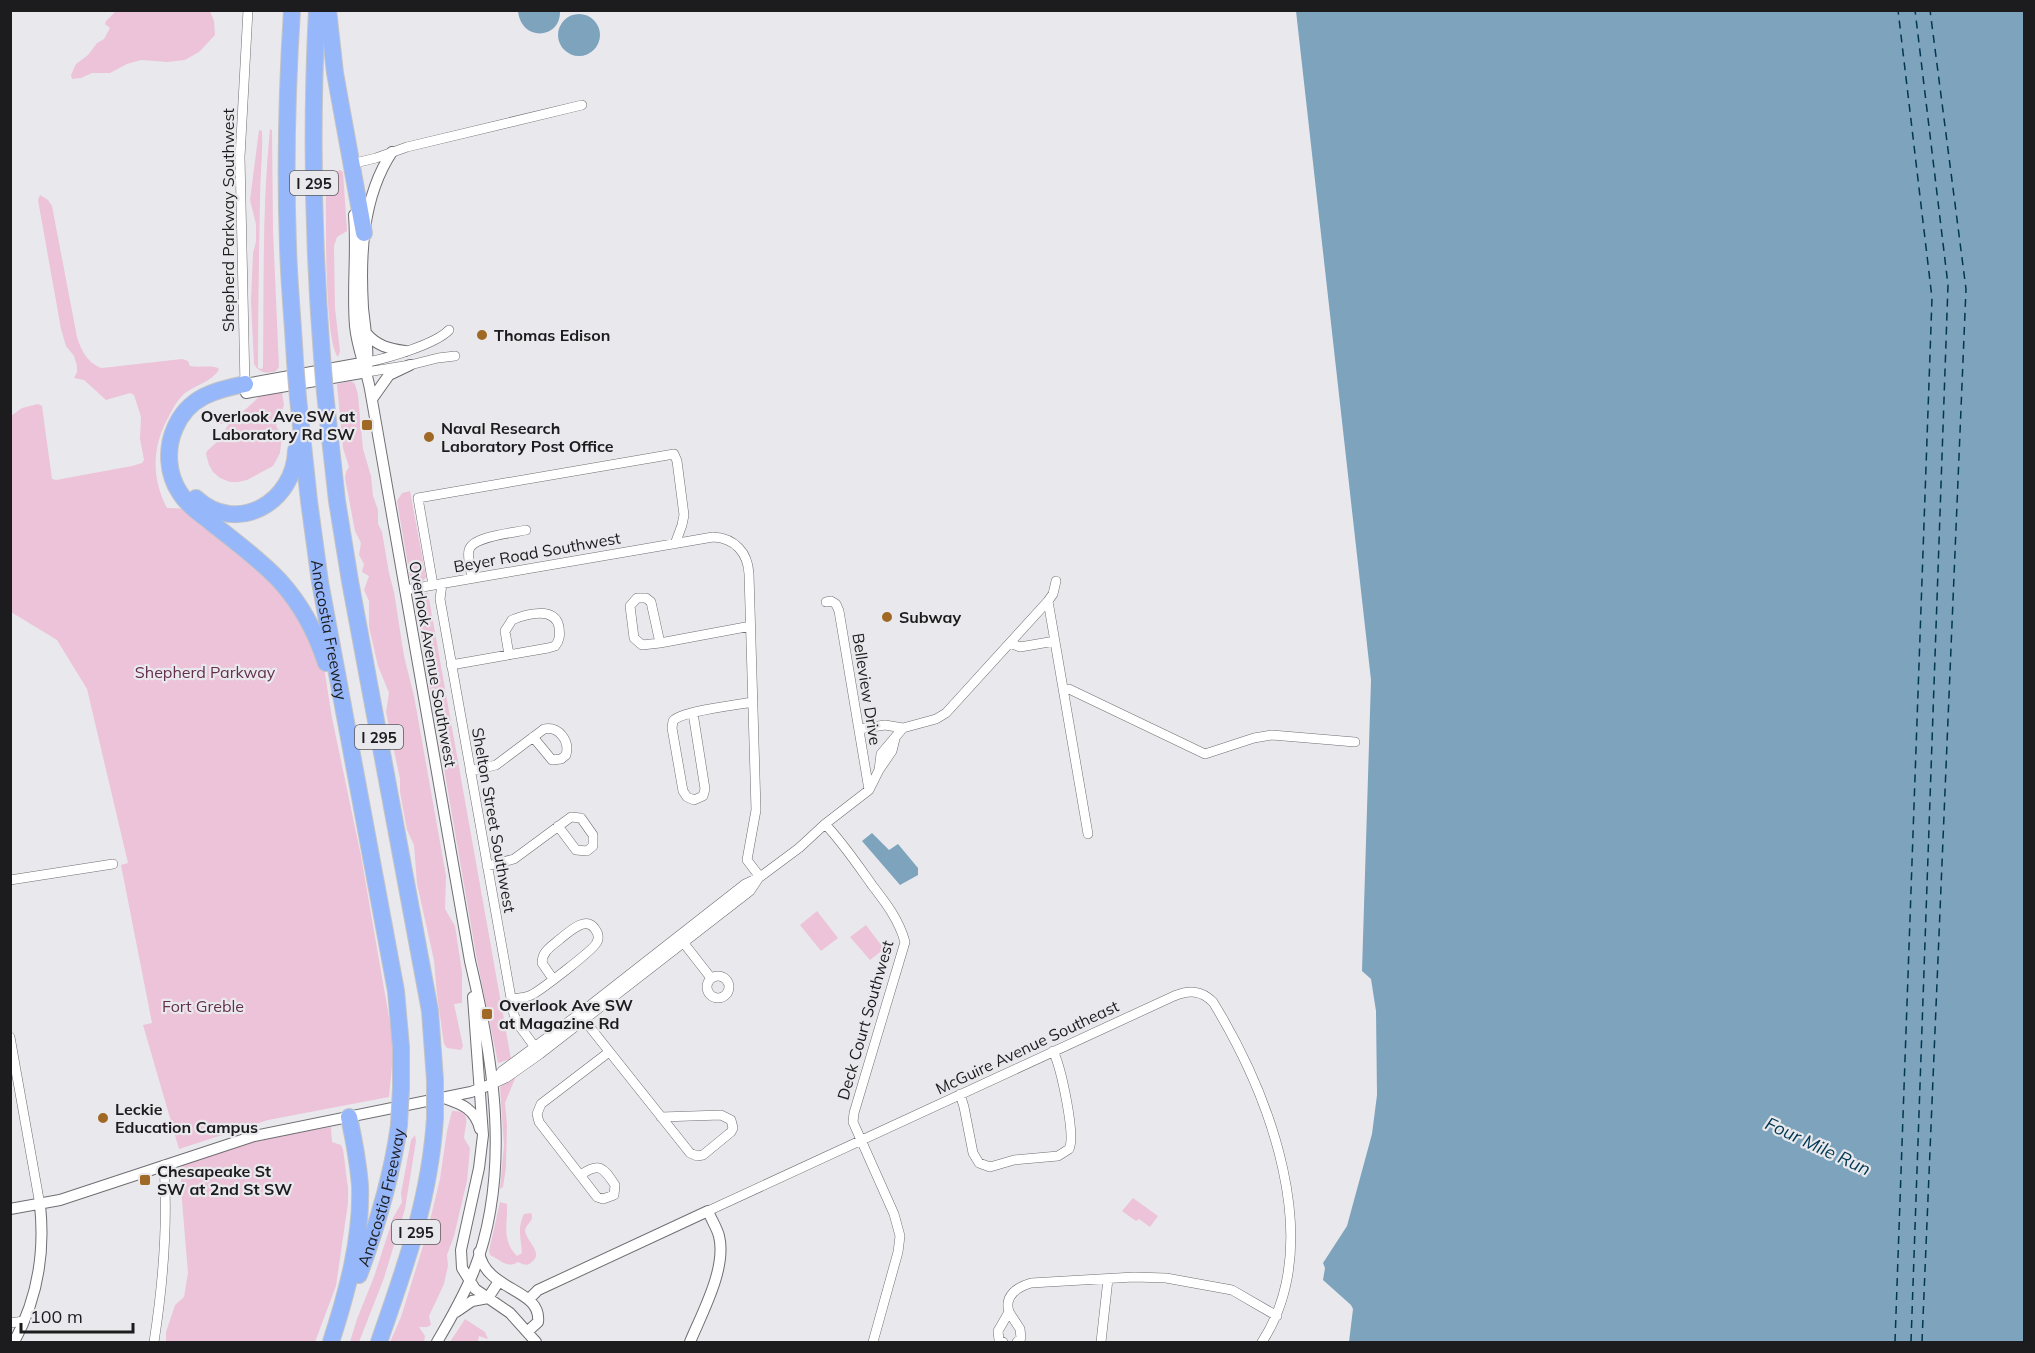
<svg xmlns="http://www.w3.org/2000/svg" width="2035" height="1353" viewBox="0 0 2035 1353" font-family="Mulish,sans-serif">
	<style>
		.green { fill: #ecc3d8 }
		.water { fill: #7da3bd }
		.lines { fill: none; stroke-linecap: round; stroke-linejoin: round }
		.ferry { stroke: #013751; stroke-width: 1.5; stroke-dasharray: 8 6; stroke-linecap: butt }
		.minor-casing { stroke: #6f6e72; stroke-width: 10 }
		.tertiary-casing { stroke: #6f6e72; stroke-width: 12 }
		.motorway-casing { stroke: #c4c4c4; stroke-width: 18 }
		.minor { stroke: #fff; stroke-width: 9 }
		.tertiary { stroke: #fff; stroke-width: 10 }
		.motorway { stroke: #97b7fb; stroke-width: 16 }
		.motorway-bridge-casing { stroke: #c4c4c4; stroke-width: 18; stroke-linecap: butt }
		.motorway-bridge { stroke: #97b7fb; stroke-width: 16 }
		.poi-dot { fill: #a06825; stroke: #e9e9ed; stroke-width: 2 }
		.labels { text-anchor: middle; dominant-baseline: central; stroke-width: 4.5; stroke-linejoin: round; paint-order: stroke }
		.shield { fill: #e9e9ed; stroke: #5a595b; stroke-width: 1.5 }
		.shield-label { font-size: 15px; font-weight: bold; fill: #1c1b1d }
		.street-label { font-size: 16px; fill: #1c1b1d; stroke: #e9e9ed }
		.poi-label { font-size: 16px; font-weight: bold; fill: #1c1b1d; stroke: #e9e9ed; text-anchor: start }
		.park-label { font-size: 16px; fill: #632f4e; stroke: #e9e9ed }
		.water-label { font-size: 18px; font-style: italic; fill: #013751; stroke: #e9e9ed }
	</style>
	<rect width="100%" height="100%" fill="#e9e9ed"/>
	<!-- green -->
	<path class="green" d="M116 11H210L214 21 215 35 199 52 185 60 167 62 141 60 127 64 110 73H92L81 78 72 79 71 75 76 64 88 55 97 43 104 39 110 28 105 24 106 21Z
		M270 129 272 130 273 230 279 367 276 371C267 374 259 373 254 364L251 301 253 253 256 242V224L250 200 259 130 262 131C263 154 260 177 260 200 259 256 258 312 258 368L261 369 263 368C264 288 262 208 270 129Z
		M340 170 343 172 347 231 337 237 334 246 335 308 340 351 338 357C324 342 326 212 326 185L330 174Z
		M40 195 48 200 52 206 77 337C81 350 88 364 102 368L182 359 188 361 190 366C200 368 209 365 218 368L219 370C211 382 196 385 185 393 178 399 173 408 169 416 152 446 151 478 167 508L196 509 303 597 318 629 332 718 361 856 394 1046 389 1097 268 1120 179 1149 143 1025 152 1023 121 865 128 863 87 689 57 640 11 612V416L22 408 38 404 42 406 52 479 56 480 132 466 142 463 144 460 140 439 141 417 134 395 130 393 106 400 84 380 74 378 77 372V366L74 356 66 346 61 329 38 200Z
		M351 381 355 384 358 395 363 449 371 476 373 496 378 510V524L382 532 389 573 394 592 404 656 414 696 443 859 446 876 445 909 455 926 462 972V1003L454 1004 463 1046 461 1050 447 1048 444 1044 437 995 434 960 417 884 414 845 407 830 400 792V779L386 712 389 693 378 666 369 627V601L364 590 369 576 362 572 364 564 359 555 361 543 355 531 345 478 346 472 349 467 343 448 337 384Z
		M282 392 284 405 276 426 282 435 280 453 273 466 247 480 238 482H230L220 478 213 472 209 465 206 454 207 451 218 441 228 425V422L220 424 218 422 219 416 226 413 236 418 259 397Z
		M410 491 426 577 423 581 415 583 410 577 397 501 402 493Z
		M428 593 511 1059 498 1063 477 960 415 600 417 595Z
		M817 911 838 938 821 951 800 925Z
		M866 925 884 949 870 960 850 937Z
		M516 1076 505 1103 507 1125 506 1167 503 1187 500 1189 504 1145 500 1087Z
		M452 1111C473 1110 465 1125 464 1138L470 1148 467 1181 454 1236 447 1255 448 1266 444 1284 429 1316 431 1325 427 1327H419L425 1336 424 1342H390L401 1317 427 1233 440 1179 447 1131Z
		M331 1127 332 1142 341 1145 343 1149 348 1188V1203L336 1286 315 1342H166V1332L175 1305 184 1297 188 1273 181 1189V1164L224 1149 281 1136Z
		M415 1135 416 1141 405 1209 384 1278 359 1342H350L357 1319 374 1277 393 1218 402 1202 401 1193 411 1140Z
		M1133 1198 1158 1216 1150 1227 1139 1219 1136 1221 1122 1211Z
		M500 1202 507 1204C508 1223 501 1240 517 1256L522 1253C521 1239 517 1227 524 1214L531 1213C535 1220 527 1223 525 1230 526 1242 544 1252 532 1262 528 1266 524 1265 518 1262 507 1269 501 1260 490 1255L489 1251Z
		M465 1319 485 1332 488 1339 479 1336 478 1342H450Z"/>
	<!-- water -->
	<path class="water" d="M518 10 560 11C561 40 520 42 518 10Z
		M1296 11H2024V1342H1349L1353 1309 1351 1305 1323 1280 1325 1268 1323 1263 1347 1226 1372 1134 1377 1095 1376 1011 1371 979 1362 971 1371 680Z
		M558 35a21 21 0 1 1 42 0a21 21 0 1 1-42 0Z
		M872 833 889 850 898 844 918 868V875L900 885 862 841Z"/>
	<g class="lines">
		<!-- ferry -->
		<path class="ferry" d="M1895 1342 1932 298 1898 10
			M1911 1342 1948 285 1915 10
			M1922 1342 1966 289 1930 10"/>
		<!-- minor casing -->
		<g class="minor-casing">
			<path id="minor" d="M351 164 376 158 407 147 582 105
				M368 362C388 358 436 344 449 330
				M367 372 410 365 438 358 455 356
				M245 386 240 157 248 10
				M472 578C471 570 467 558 469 550 473 536 513 533 526 530
				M442 584 440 599 514 1015 518 1024 540 1054
				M433 585 418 498 674 454 677 461 684 515 682 525 675 544
				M405 590 713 537C735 538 748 553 749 574L756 810 747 860 760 877
				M637 598H646L651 602 660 643 642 645 634 638 630 606Z
				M1048 601 1088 834
				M826 602 831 601 836 604 839 611 869 790
				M660 643 751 626
				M1010 643 1020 647 1055 641
				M451 665 548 648 555 646C560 640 560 635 559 627 555 606 526 614 512 620L505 631 509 655
				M1064 690 1069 689 1205 754 1254 738 1272 735 1355 742
				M693 713 705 789 703 796 694 800 687 797 683 791 672 728 673 721C681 711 737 705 753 702
				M859 729 885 725 903 728
				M895 739 892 751 879 770 881 754 903 728 936 719 946 713 1048 601 1053 594 1056 581
				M470 771 496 765 544 729C559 726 570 741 566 755L561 759 552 760 533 737
				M825 824C843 843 857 864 872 885 886 903 899 920 905 942L854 1113 853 1122 894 1214 900 1236 898 1252 873 1342
				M487 866 514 859 571 817 581 818 593 835V846L587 851 576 850 558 826
				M10 880 113 864
				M679 937 711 978
				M707 987a11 11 0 1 1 22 0a11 11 0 1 1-22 0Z
				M511 999C518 998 527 998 533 994 542 989 595 949 597 942 599 938 598 933 595 929 586 915 569 932 560 939 552 946 542 951 542 963L553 979
				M581 1016 690 1153 697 1156 703 1155 731 1132 733 1128 731 1120 721 1115 661 1117
				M10 1037 40 1205
				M495 1083 506 1078 540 1054 750 891 758 879
				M492 1084 502 1071 579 1014 745 884 760 877 799 848 825 824 869 790 879 770
				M960 1094 964 1107 973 1153 979 1163 990 1167 1014 1160 1058 1156 1069 1149C1076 1136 1061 1067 1053 1051
				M581 1175C600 1161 604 1169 615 1185L614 1195 603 1199 597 1197 539 1122 537 1114 541 1104 609 1052
				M708 1211 1174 996C1189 990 1201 990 1213 1002 1269 1094 1327 1242 1262 1342
				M1009 1312C1004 1296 1017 1287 1031 1283L1134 1277 1166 1278 1232 1290 1277 1316
				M10 1323 24 1321
				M154 1342C163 1284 168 1224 164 1165
				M1003 1342 999 1340 998 1331 1009 1312 1020 1329 1021 1338 1017 1342
				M1101 1342 1108 1279"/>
		</g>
		<!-- tertiary casing -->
		<g class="tertiary-casing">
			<path id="tertiary" d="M354 215C357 252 352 289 355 326 357 348 366 368 370 389L470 961C494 1061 512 1174 473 1273 463 1297 450 1320 437 1342
				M366 333C377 346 389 349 405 351
				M367 368C369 348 365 328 363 308 360 256 362 197 392 152
				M245 384 367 362
				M246 393 367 372
				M372 399 389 375 410 365
				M473 997 483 1135 479 1168 461 1250 462 1268 475 1289 510 1313 536 1342
				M444 1098C462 1104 475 1109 480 1129
				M10 1209 60 1200 254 1136 471 1092 492 1084
				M479 1252C486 1292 542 1288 538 1322L527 1332
				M529 1299 538 1290 708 1211C711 1219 717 1228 719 1236 727 1268 702 1313 690 1342
				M456 1312 472 1301 488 1298 499 1281
				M14 1342C37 1300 45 1252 40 1205"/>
		</g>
		<!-- motorway casing -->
		<g class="motorway-casing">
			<g id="motorway">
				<path d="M292 10C287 89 285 167 288 246 289 284 293 323 295 361"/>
				<path d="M317 10C311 126 313 241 322 356"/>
				<path d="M328 10 335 73 364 233"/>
				<path d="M245 384C215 390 188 397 175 428 166 448 167 474 180 493 188 506 202 515 213 524 236 542 259 559 279 580 301 604 316 632 326 663"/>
				<path d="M325 393 337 501 350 581 430 1011 435 1080"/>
				<path id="s1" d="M298 398 309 501 320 582 396 991 401 1047V1088"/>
				<path d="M196 498C237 536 295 502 296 450"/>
				<path id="s2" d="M359 1275C377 1226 392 1177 399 1125"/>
				<path d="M331 1342C347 1292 362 1239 360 1185 358 1162 354 1140 349 1117"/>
				<path d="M379 1342C405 1268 430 1198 435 1118"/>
			</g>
		</g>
		<!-- minor -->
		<use href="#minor" class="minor"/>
		<!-- tertiary -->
		<use href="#tertiary" class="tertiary"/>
		<!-- motorway -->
		<use href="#motorway" class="motorway"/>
		<!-- motorway-bridge casing -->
		<g class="motorway-bridge-casing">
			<path id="motorway-bridge" d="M322 356 325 393
				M295 361 298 398
				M435 1118V1080
				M399 1125 401 1088"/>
		</g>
		<!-- motorway-bridge -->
		<use href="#motorway-bridge" class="motorway-bridge"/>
	</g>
	<!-- markers -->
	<g class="poi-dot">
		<circle cx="482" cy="335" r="6"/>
		<rect x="361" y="419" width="12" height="12" rx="3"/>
		<circle cx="429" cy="437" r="6"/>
		<circle cx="887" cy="617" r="6"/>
		<rect x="481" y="1008" width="12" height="12" rx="3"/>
		<circle cx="103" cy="1118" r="6"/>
		<rect x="139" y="1174" width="12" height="12" rx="3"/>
	</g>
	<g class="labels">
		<!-- shield labels -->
		<g class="shield">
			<rect x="290" y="171" width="48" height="24" rx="4.5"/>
			<rect x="355" y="725" width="48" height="24" rx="4.5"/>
			<rect x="392" y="1220" width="48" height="24" rx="4.5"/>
		</g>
		<g class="shield-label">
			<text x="314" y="183">I 295</text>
			<text x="379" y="737">I 295</text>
			<text x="416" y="1232">I 295</text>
		</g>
		<!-- street labels -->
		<g class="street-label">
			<text transform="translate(228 220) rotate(-90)">Shepherd Parkway Southwest</text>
			<text transform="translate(537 552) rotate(-10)">Beyer Road Southwest</text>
			<text stroke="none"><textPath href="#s1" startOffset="234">Anacostia Freeway</textPath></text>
			<text transform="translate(433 664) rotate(80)">Overlook Avenue Southwest</text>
			<text transform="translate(867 689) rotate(81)">Belleview Drive</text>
			<text transform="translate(494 820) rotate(80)">Shelton Street Southwest</text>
			<text transform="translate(865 1020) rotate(-74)">Deck Court Southwest</text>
			<text transform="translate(1027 1047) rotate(-25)">McGuire Avenue Southeast</text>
			<text stroke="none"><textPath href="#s2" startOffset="81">Anacostia Freeway</textPath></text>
		</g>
		<!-- poi labels -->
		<g class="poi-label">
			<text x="494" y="335">Thomas Edison</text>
			<text x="355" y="416" text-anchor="end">Overlook Ave SW at<tspan x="355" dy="18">Laboratory Rd SW</tspan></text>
			<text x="441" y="428">Naval Research<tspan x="441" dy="18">Laboratory Post Office</tspan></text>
			<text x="899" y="617">Subway</text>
			<text x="499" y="1005">Overlook Ave SW<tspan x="499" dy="18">at Magazine Rd</tspan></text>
			<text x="115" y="1109">Leckie<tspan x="115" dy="18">Education Campus</tspan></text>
			<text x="157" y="1171">Chesapeake St<tspan x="157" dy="18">SW at 2nd St SW</tspan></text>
		</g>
		<!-- park labels -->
		<g class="park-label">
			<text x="205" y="672">Shepherd Parkway</text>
			<text x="203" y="1006">Fort Greble</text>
		</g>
		<!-- water labels -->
		<g class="water-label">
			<text transform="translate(1818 1146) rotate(25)">Four Mile Run</text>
		</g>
	</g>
	<!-- border -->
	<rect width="2035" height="1353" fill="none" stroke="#1c1b1d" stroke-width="24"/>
	<!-- scale -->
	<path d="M21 1323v9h112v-9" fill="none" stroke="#1c1b1d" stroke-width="3"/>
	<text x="30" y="1323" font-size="18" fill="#1c1b1d" stroke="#e9e9ed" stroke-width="4.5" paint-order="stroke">100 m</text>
</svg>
